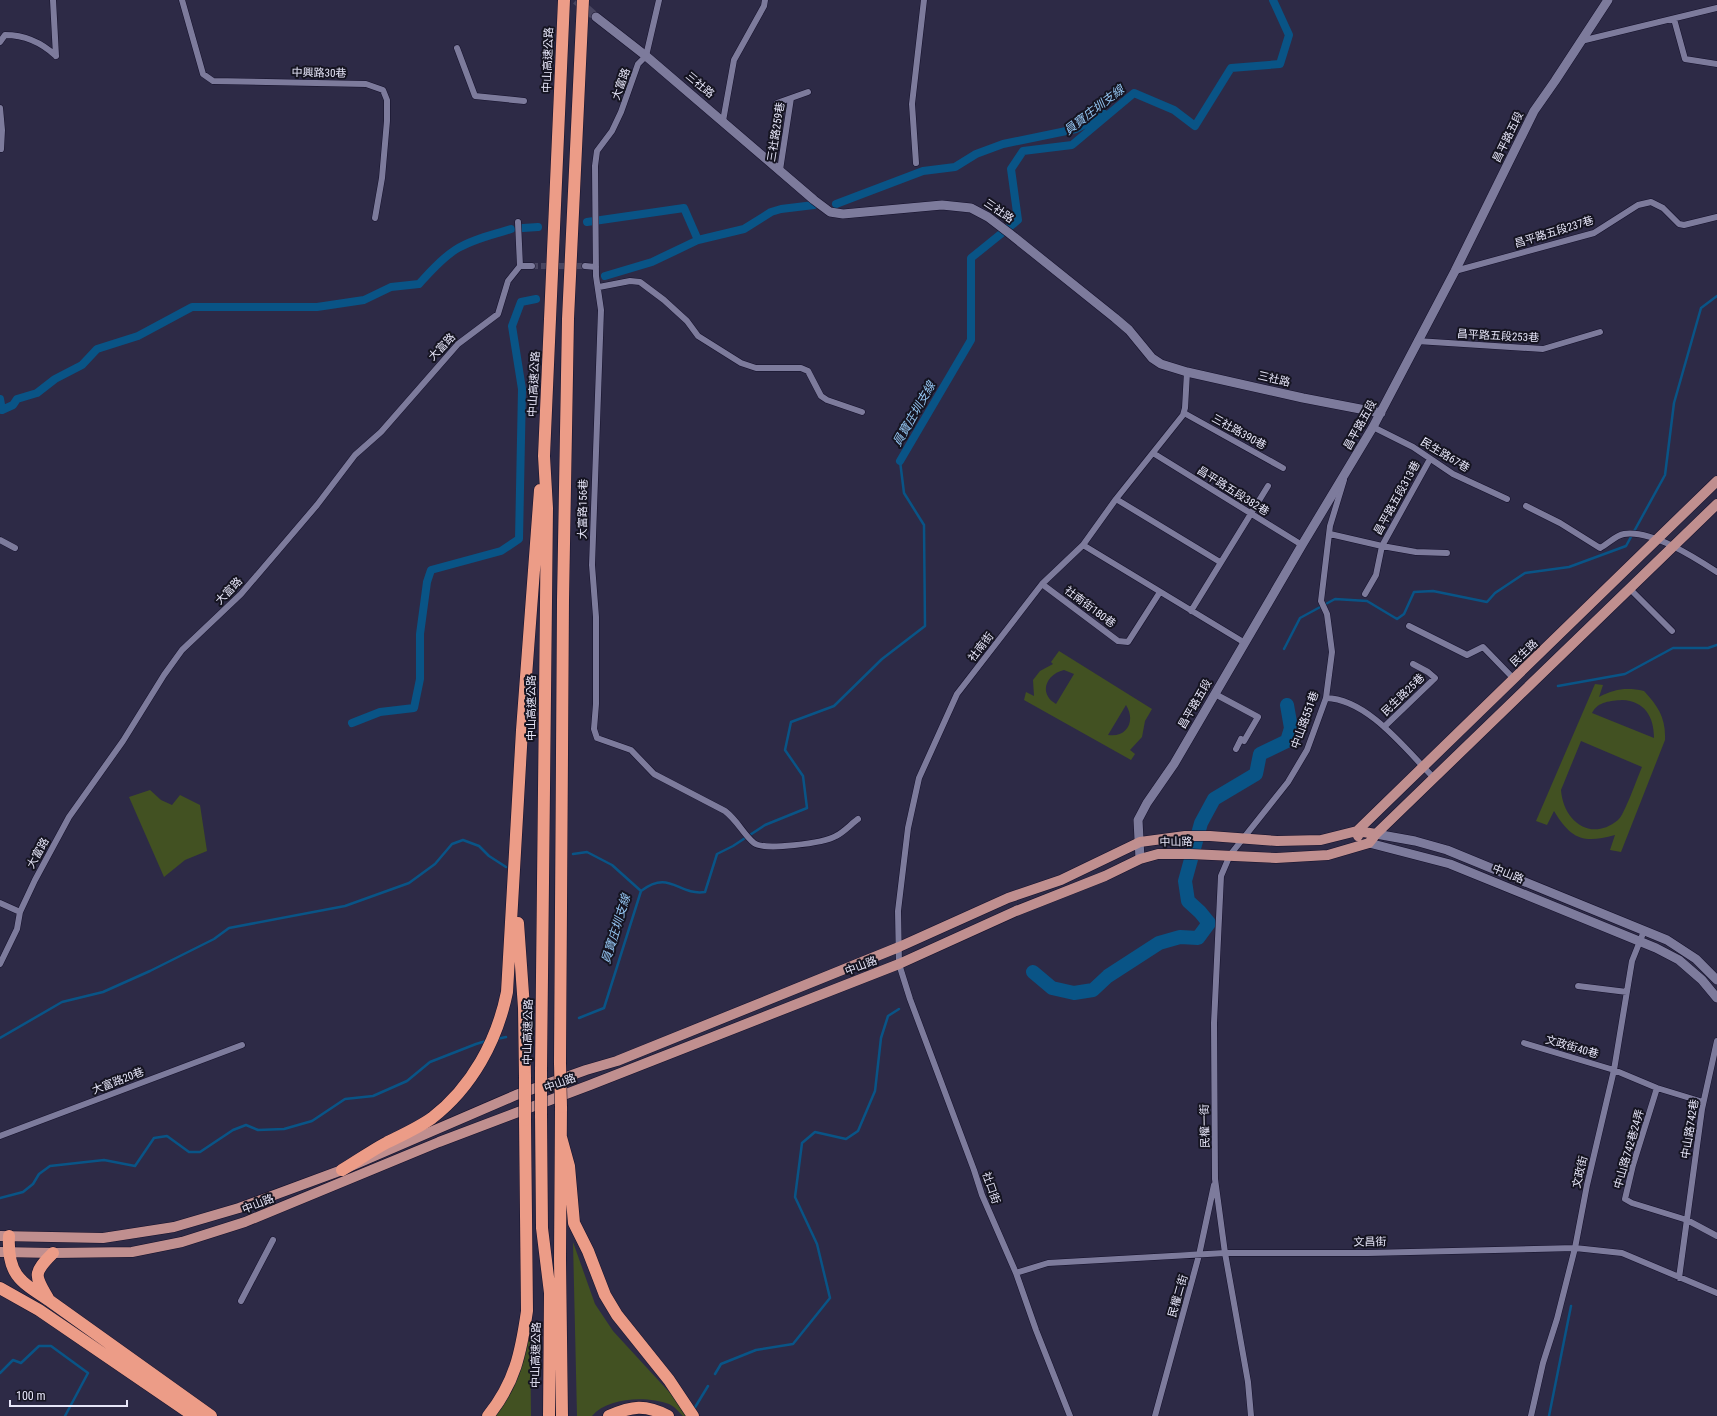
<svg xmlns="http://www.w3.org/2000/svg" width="1717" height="1416" viewBox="0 0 1717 1416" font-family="'Roboto Condensed','Noto Sans TC',sans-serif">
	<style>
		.green { fill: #425122; fill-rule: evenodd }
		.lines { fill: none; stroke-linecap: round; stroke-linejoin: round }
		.stream { stroke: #095486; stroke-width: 2.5 }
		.canal { stroke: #095486; stroke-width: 8 }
		.river { stroke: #095486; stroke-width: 14 }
		.street-tunnel { stroke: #494661; stroke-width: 6; stroke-dasharray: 6 3; stroke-linecap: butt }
		.secondary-tunnel { stroke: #494661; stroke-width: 9; stroke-dasharray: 9 4.5; stroke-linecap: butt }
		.street-casing { stroke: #15112b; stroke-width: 7 }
		.secondary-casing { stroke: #15112b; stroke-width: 10 }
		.primary-casing { stroke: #15112b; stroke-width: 11 }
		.highway-casing { stroke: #15112b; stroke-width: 13 }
		.street { stroke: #7d7b9c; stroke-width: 6 }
		.secondary { stroke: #7d7b9c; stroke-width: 9 }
		.primary { stroke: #c08f8f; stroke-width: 10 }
		.highway { stroke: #ec9c87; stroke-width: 12 }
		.highway-bridge-casing { stroke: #15112b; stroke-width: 13; stroke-linecap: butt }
		.highway-bridge { stroke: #ec9c87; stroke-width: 12 }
		.labels { text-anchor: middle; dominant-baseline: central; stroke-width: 4; stroke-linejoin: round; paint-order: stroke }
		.street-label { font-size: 11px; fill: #e7e6f9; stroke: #151421 }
		.water-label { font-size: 12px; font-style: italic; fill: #94c5f1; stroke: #151421 }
	</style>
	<rect width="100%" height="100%" fill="#2d2a46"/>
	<!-- green -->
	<path class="green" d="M1059 651 1152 709 1145 721 1142 737 1130 750 1135 754 1131 760 1024 700 1026 692 1034 696 1033 680 1040 671 1053 664 1051 662ZM1064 670 1074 674 1056 704C1038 694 1046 674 1064 670ZM1126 705C1136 721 1127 738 1108 735Z
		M1595 684 1603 685 1599 697C1615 689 1626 687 1644 691 1658 706 1666 718 1665 740L1621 852 1610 850 1615 835C1583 844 1571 839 1554 811L1547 825 1536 821ZM1622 700C1645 701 1654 717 1654 738L1592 713C1598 701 1611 701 1622 700ZM1581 741 1642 767C1638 776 1624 816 1618 820 1590 843 1563 820 1561 790Z
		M150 790 161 800 172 805 180 795 200 805 207 851 185 860 164 877 129 797Z
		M573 1242 595 1304 613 1331 682 1406 689 1416H683C679 1412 674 1406 669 1404 647 1396 608 1397 592 1416H577Z
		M530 1333 531 1416H494C516 1390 521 1365 530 1333Z"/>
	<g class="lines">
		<!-- stream -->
		<path class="stream" d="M1284 649 1300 618 1335 599 1367 601 1397 619 1404 614 1414 592 1433 591 1487 602 1495 593 1525 573 1569 567 1626 546 1665 475 1674 403 1701 308 1717 296
			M1558 686 1625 674 1673 648H1708L1717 645
			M573 854 587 852 612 865 641 891
			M579 1018 604 1008 641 891C670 869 678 896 705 892L717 854 733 846 765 825 807 808 803 776 785 750 791 722 834 706 882 659 925 626 924 525 904 493 900 461
			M0 1038 62 1002 103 992 150 971 214 939 229 928 345 906 409 883 435 864 452 844 463 840 479 846 489 856 506 867
			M497 1039 506 1037
			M0 1198 23 1192 33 1184 39 1174 50 1166 104 1160 135 1166 154 1138 167 1136 189 1152H200L233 1130 246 1125 258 1130 284 1129 312 1121 345 1099 373 1096 407 1081 430 1062 476 1044 486 1041
			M0 1373 13 1360 21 1363 39 1346H51L88 1373 65 1416
			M715 1374 721 1364 756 1350 793 1344 830 1298 817 1244 795 1197 802 1143 815 1132 846 1139 858 1131 875 1091 881 1038 888 1016 899 1009
			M694 1409 708 1386
			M1549 1416 1571 1306"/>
		<!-- canal -->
		<path class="canal" d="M836 204 923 171 955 167 976 154 1003 144 1076 129 1104 114
			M587 222 684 208 698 240
			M523 228 538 227
			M605 276 652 262 698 240 744 229 771 212 781 209 814 205
			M0 399 2 410 13 405 17 399 37 393 55 379 82 365 97 349 138 336 192 307H317L364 300 391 287 419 284C430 272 441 259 455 250 472 239 493 235 511 229
			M900 461 971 340V258L1018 220 1011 169 1023 151 1072 145 1134 93 1174 110 1195 126 1231 68 1280 64 1289 35 1273 0
			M352 723 380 712 414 708 420 679V634L427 582 431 570 501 551 519 539 522 389 512 326 521 302 536 299"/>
		<!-- river -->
		<path class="river" d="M1033 972 1052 988 1074 993 1093 990 1108 976 1159 943 1180 937 1198 938 1209 923 1200 912 1188 901 1185 881 1201 823 1214 799 1256 774 1260 754 1287 741 1291 728 1287 705"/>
		<!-- street-tunnel -->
		<path class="street-tunnel" d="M532 266H585"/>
		<!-- secondary-tunnel -->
		<path class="secondary-tunnel" d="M576 0 596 17"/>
		<!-- street casing -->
		<g class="street-casing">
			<path id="street" d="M53 0 56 56
				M182 0 203 74 213 81 366 84 383 90 387 100V121L382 178 375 218
				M659 0 646 56 638 64 621 112 612 131 597 151 595 166 596 276 601 310 592 565 596 617V704L594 729 597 738 631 750 654 774 725 811C738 821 743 834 754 843 764 851 824 843 836 836 844 832 851 824 858 819
				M1674 19 1685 59 1717 64
				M1581 41 1717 8
				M0 42 5 35C25 35 41 42 56 56
				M457 48 475 96 524 101
				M777 103 808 92
				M0 108 2 130 1 149
				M723 121 734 60 764 6 765 0
				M916 163 912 104 924 0
				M780 170 791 98
				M520 266H532
				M585 266 596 267
				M1455 271 1594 233 1638 205 1651 202 1663 208 1679 224 1684 225 1717 217
				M599 287 630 281 640 282 664 300 687 321 698 336 741 363 756 368H801L808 371 821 396 827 400 862 412
				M1417 341 1543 349 1600 332
				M1184 413 1283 468
				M1373 427 1413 447 1453 474 1507 499
				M1153 453 1302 545
				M1116 499 1220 562
				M1526 506 1560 523 1600 548C1608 544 1616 535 1624 534 1652 530 1694 557 1717 572
				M1330 534 1382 546 1416 552 1447 553
				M0 540 15 548
				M1083 545 1116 499 1183 415 1185 408 1187 372
				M1042 584 1118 641 1128 642 1160 592
				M1630 589 1672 631
				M1365 594 1376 575 1382 546 1430 459
				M1191 611 1268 486
				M1409 626 1467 655 1483 647 1514 679
				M1215 694 1258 717 1244 741 1241 739 1236 749
				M1326 698C1368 699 1406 750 1434 778
				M1384 727 1435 678 1428 672 1413 664
				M0 903 20 912
				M0 964 17 929 20 912 35 880 69 817 123 741 164 675 182 650 241 594 317 505 355 455 381 432 458 344 498 314 508 281 520 266 518 222
				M1578 986 1627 992
				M1524 1043 1614 1070 1657 1088 1703 1102
				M1657 1088 1633 1165 1625 1199 1632 1203 1687 1220 1717 1236
				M0 1136 242 1045
				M1016 1273 1048 1263 1225 1253H1368L1575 1248 1622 1253 1717 1293
				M1679 1278 1702 1109 1717 1041
				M241 1301 273 1240
				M1070 1416 1036 1330 1016 1273 982 1195 974 1170 910 999 899 964 898 911 908 828 919 778 957 694 1042 584 1083 545 1245 643
				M1155 1416 1199 1255 1214 1185
				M1251 1416 1248 1382 1225 1253 1215 1179 1214 1023 1221 876 1230 855 1288 782 1307 750 1326 698 1332 652 1327 614 1321 601 1330 526 1344 480
				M1531 1416 1543 1363 1557 1319 1575 1248 1587 1185 1614 1070 1632 961 1644 931"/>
		</g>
		<!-- secondary casing -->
		<g class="secondary-casing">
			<path id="secondary" d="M596 17 646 56 814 200 830 212 843 214 942 205 971 208 988 217 1009 233 1115 318 1129 330 1152 358 1161 364 1187 372 1303 398 1381 413
				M1376 834 1415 841 1447 850 1667 940 1696 959 1717 980
				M1369 843 1450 864 1656 948 1679 960 1702 980 1717 998
				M1140 859 1138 820 1147 803 1174 764 1302 545 1373 427 1455 271 1534 111 1555 81 1608 0"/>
		</g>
		<!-- primary casing -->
		<g class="primary-casing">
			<path id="primary" d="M1358 836 1357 831 1717 481
				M0 1236 103 1238 174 1227 239 1208 342 1170 516 1095 586 1070 617 1061 899 947 1008 898 1061 880 1140 842 1185 836H1210L1277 841 1321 840 1357 831 1376 834
				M0 1252 53 1253 132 1252 182 1242 245 1222 439 1142 590 1085 899 964 1016 911 1105 876 1140 859 1158 854H1190L1276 858 1328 855 1369 843 1376 834 1717 504"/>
		</g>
		<!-- highway casing -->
		<g class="highway-casing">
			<path id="highway" d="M518 923 524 1008 525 1077
				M560 1063 563 600 568 319 583 0
				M541 1070 547 508 544 456 564 0
				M561 1107 560 1259 562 1416
				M541 1115 542 1228 550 1293 549 1416
				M561 1137 569 1166 574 1223 588 1251 605 1295 617 1315 669 1380 693 1416
				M342 1170C357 1161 371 1151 386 1143 402 1135 418 1128 432 1118 472 1087 497 1041 507 992L522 730 540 490
				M9 1236C7 1274 19 1281 50 1301L211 1416
				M0 1288 39 1310 194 1416
				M48 1298C34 1275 33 1273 53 1253
				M488 1416C515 1383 521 1352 527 1311L525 1120
				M609 1416C632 1406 645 1404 668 1416"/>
		</g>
		<!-- street -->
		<use href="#street" class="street"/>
		<!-- secondary -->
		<use href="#secondary" class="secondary"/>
		<!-- primary -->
		<use href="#primary" class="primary"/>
		<!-- highway -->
		<use href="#highway" class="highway"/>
		<!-- highway-bridge casing -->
		<g class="highway-bridge-casing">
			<path id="highway-bridge" d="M560 1063 561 1107
				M541 1070V1115
				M525 1077V1120"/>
		</g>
		<!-- highway-bridge -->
		<use href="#highway-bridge" class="highway-bridge"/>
	</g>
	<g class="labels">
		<!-- street labels -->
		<g class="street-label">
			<text transform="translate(548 60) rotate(-88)">中山高速公路</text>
			<text transform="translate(319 73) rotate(1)">中興路30巷</text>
			<text transform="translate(621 84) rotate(-70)">大富路</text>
			<text transform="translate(700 85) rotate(40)">三社路</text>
			<text transform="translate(776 132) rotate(-81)">三社路259巷</text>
			<text transform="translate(1508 137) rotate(-64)">昌平路五段</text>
			<text transform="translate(999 211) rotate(34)">三社路</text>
			<text transform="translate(1554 232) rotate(-17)">昌平路五段237巷</text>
			<text transform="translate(1498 336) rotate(3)">昌平路五段253巷</text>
			<text transform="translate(442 347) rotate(-46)">大富路</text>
			<text transform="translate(1274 379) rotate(13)">三社路</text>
			<text transform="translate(534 384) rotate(-87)">中山高速公路</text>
			<text transform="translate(1360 425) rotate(-61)">昌平路五段</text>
			<text transform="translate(1239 432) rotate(29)">三社路390巷</text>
			<text transform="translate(1445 455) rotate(31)">民生路67巷</text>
			<text transform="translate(1233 491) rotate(32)">昌平路五段382巷</text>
			<text transform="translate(1397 498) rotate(-61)">昌平路五段313巷</text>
			<text transform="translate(583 509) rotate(-89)">大富路156巷</text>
			<text transform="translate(229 591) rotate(-46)">大富路</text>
			<text transform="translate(1090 607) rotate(37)">社南街180巷</text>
			<text transform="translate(981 647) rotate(-52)">社南街</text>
			<text transform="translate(1524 653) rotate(-44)">民生路</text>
			<text transform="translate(1403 695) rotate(-44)">民生路25巷</text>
			<text transform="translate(1195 704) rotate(-60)">昌平路五段</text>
			<text transform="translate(531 708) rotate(-90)">中山高速公路</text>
			<text transform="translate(1305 720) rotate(-70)">中山路551巷</text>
			<text transform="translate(1176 842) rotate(-1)">中山路</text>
			<text transform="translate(38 853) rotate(-61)">大富路</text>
			<text transform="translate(1508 874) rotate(22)">中山路</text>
			<text transform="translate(861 966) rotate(-21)">中山路</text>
			<text transform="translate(528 1032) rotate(-89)">中山高速公路</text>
			<text transform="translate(1572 1047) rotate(16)">文政街40巷</text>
			<text transform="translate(118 1081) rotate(-21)">大富路20巷</text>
			<text transform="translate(560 1083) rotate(-20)">中山路</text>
			<text transform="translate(1205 1126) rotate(-91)">民權一街</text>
			<text transform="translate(1690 1129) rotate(-81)">中山路742巷</text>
			<text transform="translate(1629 1149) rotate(-74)">中山路742巷24弄</text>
			<text transform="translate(1580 1172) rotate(-77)">文政街</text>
			<text transform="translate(991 1188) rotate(71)">社口街</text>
			<text transform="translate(258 1204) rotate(-22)">中山路</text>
			<text transform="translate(1370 1242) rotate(-1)">文昌街</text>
			<text transform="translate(1178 1296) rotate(-74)">民權二街</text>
			<text transform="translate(536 1355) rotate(-89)">中山高速公路</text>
		</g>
		<!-- water labels -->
		<g class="water-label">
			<text transform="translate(1094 110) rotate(-38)">員寶庄圳支線</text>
			<text transform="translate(914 414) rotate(-60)">員寶庄圳支線</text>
			<text transform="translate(616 929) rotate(-73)">員寶庄圳支線</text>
		</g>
	</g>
	<!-- scale -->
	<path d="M10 1400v6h117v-6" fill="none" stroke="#e7e6f9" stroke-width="2"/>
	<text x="16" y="1400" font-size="12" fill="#e7e6f9" stroke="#151421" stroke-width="3" paint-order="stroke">100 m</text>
</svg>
